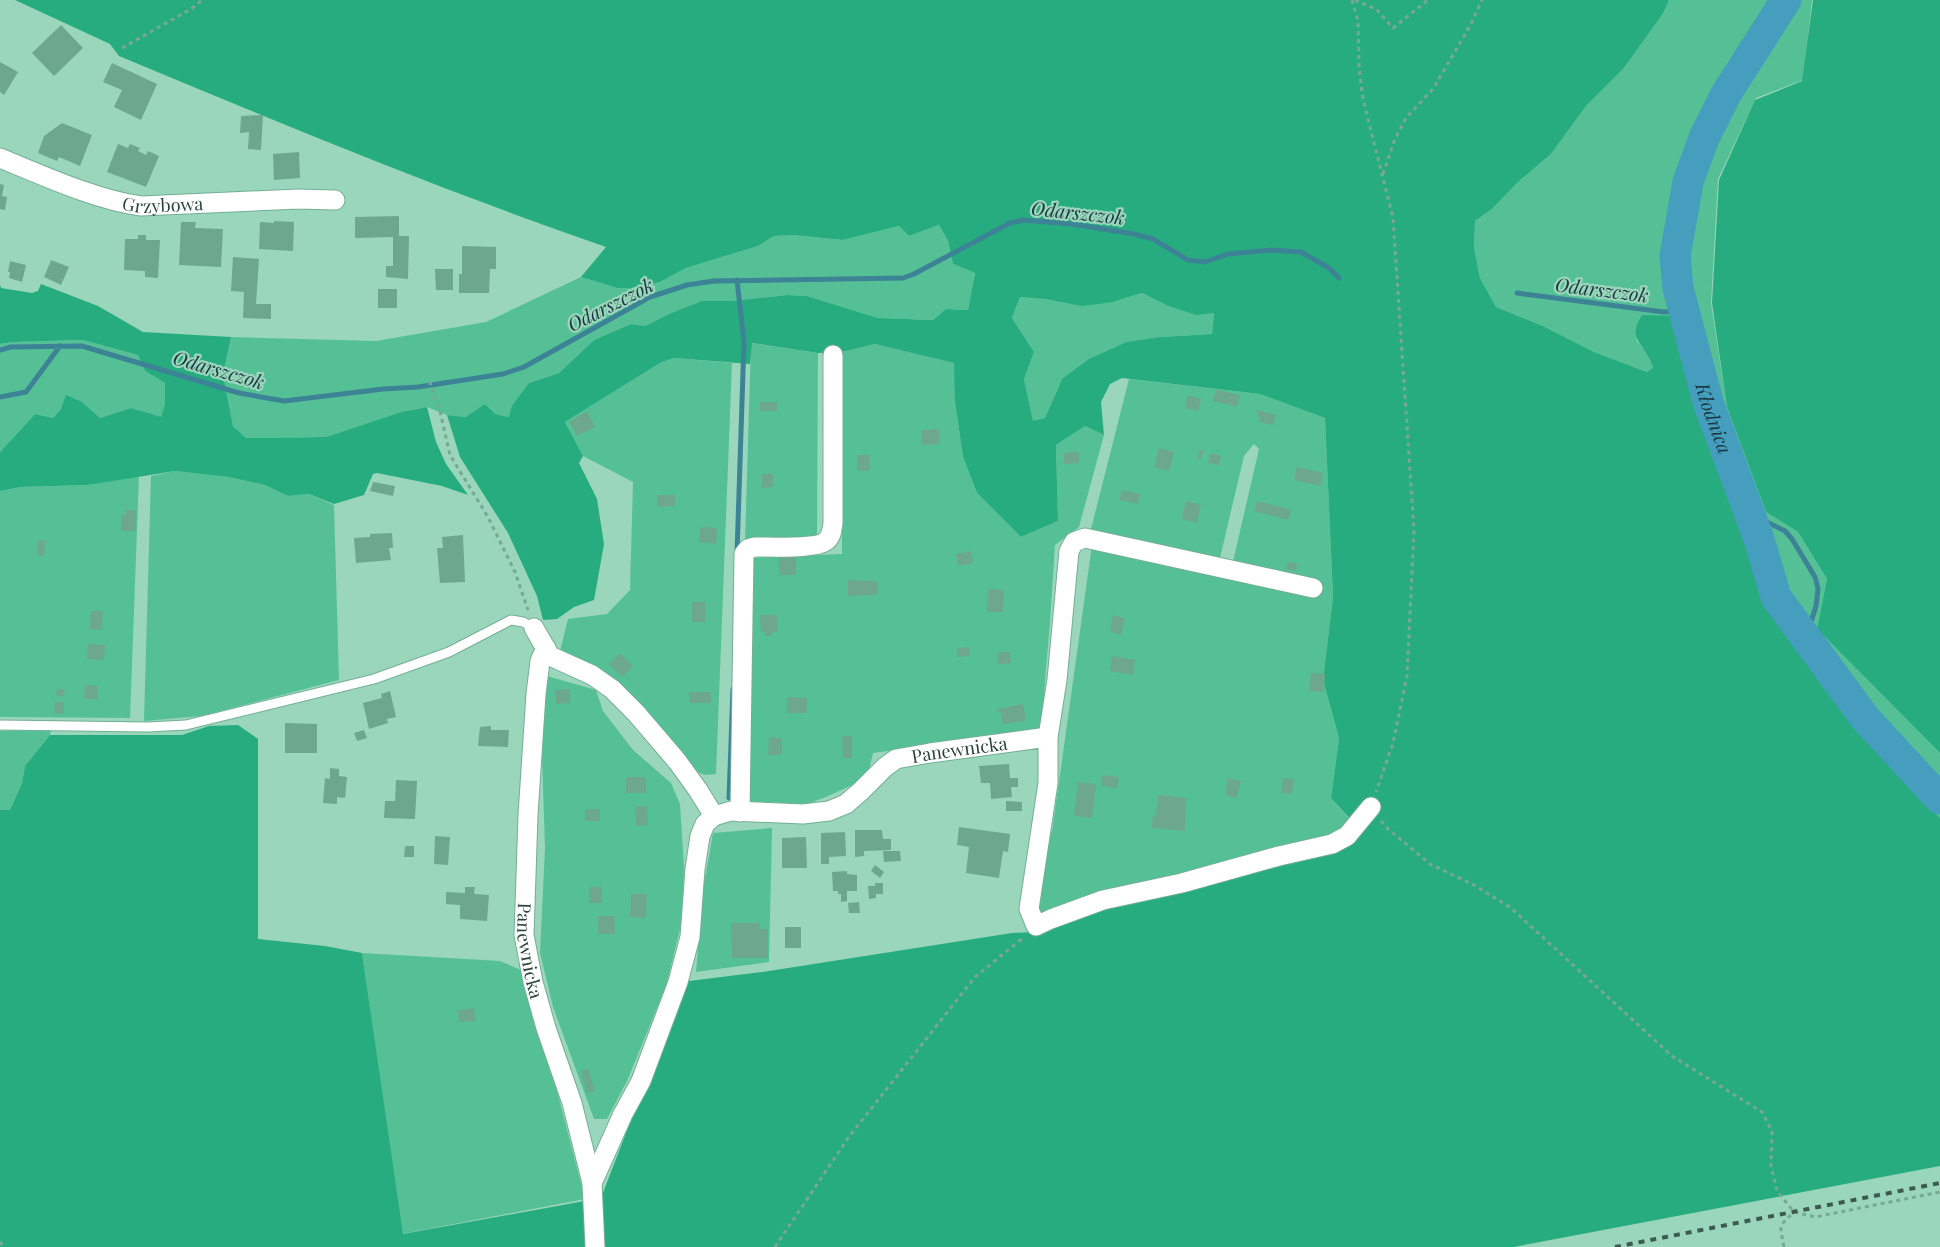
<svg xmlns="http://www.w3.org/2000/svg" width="1940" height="1247" viewBox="0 0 1940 1247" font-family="'Playfair Display',serif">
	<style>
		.green { fill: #55c096 }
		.forest { fill: #27ac80; fill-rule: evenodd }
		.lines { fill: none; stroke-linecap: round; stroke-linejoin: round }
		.stream { stroke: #3d8396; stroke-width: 5 }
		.river { stroke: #459ebe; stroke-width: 31 }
		.building { fill: #6da88e }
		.service-casing { stroke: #73ae94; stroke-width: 11 }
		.minor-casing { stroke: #73ae94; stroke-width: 21 }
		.path { stroke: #77a892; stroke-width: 3; stroke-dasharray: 4 4; stroke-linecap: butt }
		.service { stroke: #fff; stroke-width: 9 }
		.minor { stroke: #fff; stroke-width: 19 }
		.rail { stroke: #3d5b4e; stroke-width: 4; stroke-dasharray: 6 6; stroke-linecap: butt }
		.labels { text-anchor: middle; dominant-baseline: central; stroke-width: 4.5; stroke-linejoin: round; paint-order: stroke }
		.street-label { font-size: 18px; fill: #2a4338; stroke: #9ad6bb }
		.water-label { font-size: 19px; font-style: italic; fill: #1a3640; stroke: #9ad6bb }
	</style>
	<rect width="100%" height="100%" fill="#9ad6bb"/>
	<!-- green -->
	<path class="green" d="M1669 0H1812L1803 80 1756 98 1718 179 1711 303 1727 407 1766 512 1798 532 1827 579 1817 629 1940 753V818L1861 734 1770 602 1751 541 1697 396 1674 316 1636 340 1650 357 1653 368 1647 372 1594 352 1543 326 1496 307 1480 278 1474 247 1475 221 1492 209 1518 182 1551 154 1586 106 1624 68 1664 12Z
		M939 225 948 241 953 264 975 273 968 310 946 309 933 320 878 318 807 296 788 295 731 301H702L671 313 645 326 631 324 594 340 559 373 529 383 509 417 495 414 466 417 447 415 427 407 401 412 326 437 246 438 233 426 223 375 231 337 376 341 486 322 581 277 617 288 660 282 686 268 758 246 774 236 793 235 843 240 899 226 909 236Z
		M1142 293 1166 305 1214 312 1212 334 1161 337 1062 379 1045 418 1033 422 1024 379 1034 352 1012 318 1020 297 1113 302Z
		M83 340 138 355 145 371 165 383V404L161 418 131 408 100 418 82 402 61 409 53 418 35 414 0 452V344L13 342Z
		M751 343 818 353 817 538 745 543Z
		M875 344 955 363V402L963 457 977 493 1021 537 1058 521 1056 445 1085 426 1104 435 1079 527 1055 545 1050 622 1041 730 873 753 869 770 861 781 826 797 807 804 746 801 752 558 842 554V352Z
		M674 358 732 363 716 774 705 775 697 772 662 735 560 651 568 619 607 614 630 590 633 482 583 456 565 422 660 363Z
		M1129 379 1260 394 1325 418 1333 597 1323 680 1339 738 1331 798 1351 821 1338 835 1042 916 1037 912 1045 840 1052 832 1092 545 1232 566 1259 449 1254 444 1244 456 1219 562 1090 533Z
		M175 471 228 477 265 485 288 496 309 494 334 505 339 680 201 716 144 721 151 476Z
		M139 476 130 718 0 717V491L21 487 88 485Z
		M547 676 596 690 603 711 633 750 671 783 680 804 684 868 682 921 666 986 627 1081 607 1119H594L553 1007 540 953 545 848 542 755Z
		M51 730 50 735 25 766 22 783 10 810H0V731Z
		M772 828 769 962 696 972 703 890 713 833Z
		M362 953 500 961 526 972 585 1199 402 1234Z"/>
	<!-- forest -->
	<path class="forest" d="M15 0H1669L1664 12 1624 68 1586 106 1551 154 1518 182 1492 209 1475 221 1474 247 1480 278 1496 307 1543 326 1594 352 1647 372 1653 368C1647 344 1625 341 1642 315L1674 316 1697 396 1751 541 1770 602 1861 734 1940 818V1166L1514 1247H0V810H10L22 783 25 766 50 735H182L209 726 238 725 258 739V939L325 946 362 953 403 1234 601 1198 675 1006 689 981 769 971 1012 933 1038 932 1106 907 1361 831 1331 798 1339 738 1323 680 1333 597 1325 418 1260 394 1122 378 1110 384 1101 402 1104 435 1085 426 1056 445 1058 521 1021 537 977 493 963 457 955 402 954 363 875 344 842 352 818 353 752 343 750 364 674 358 660 363 565 422 583 456 579 463 597 499 604 544 594 600 574 607 557 619 543 620 537 596 508 533 460 457 447 415 466 417 485 404 495 414 509 417 512 406 529 383 559 373 594 340 631 324 645 326 671 313 702 301H731L788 295 807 296 878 318 933 320 946 309 968 310 975 273 953 264 948 241 939 225 909 236 899 226 843 240 793 235 774 236 758 246 686 268 660 282 635 288H617L581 277 606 247C441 190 280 123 119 56L110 44ZM1142 293 1166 305 1196 315 1214 313 1212 334 1161 337 1127 342 1089 359 1062 379 1045 418 1033 421 1024 379 1034 352 1012 318 1020 297 1046 299 1082 306 1113 302Z
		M1813 0H1940V753L1817 629 1827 579 1798 532 1766 512 1727 407 1712 303 1719 180 1755 100 1802 81Z
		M41 284 98 306 143 332 231 337 223 375 233 426 246 438 326 437 401 412 427 407 436 442 446 464 468 495 442 486 377 473 373 474 364 495 334 504 309 494 288 496 265 485 228 477 175 471 88 485 21 487 0 491V452L35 414 53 418 61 409 66 395 82 402 100 418 131 408 161 417 165 404V383L145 371 138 355 83 340 13 342 0 344V285L1 288 32 293 38 291Z"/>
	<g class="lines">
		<!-- stream -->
		<path class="stream" d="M1517 293 1664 312 1683 311
			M0 350 11 347 82 346 239 393 284 401 383 389 418 387 503 374 524 367 650 297 687 285 714 281 903 278 914 274 1010 223 1023 220 1072 224 1134 234 1153 239 1188 260 1205 262 1228 254 1272 250 1301 252 1329 268 1339 278
			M0 397 26 392 60 346
			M1749 513 1785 531 1792 539 1815 577 1818 589 1816 606 1810 625 1802 633
			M737 553 744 342 737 280
			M729 798 733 689"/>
		<!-- river -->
		<path class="river" id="s1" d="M1786 0 1726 94 1704 138 1688 182 1675 256 1678 288 1708 402 1759 539 1776 597 1865 718 1940 799"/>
	</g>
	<!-- building -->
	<path class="building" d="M61 25 83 48 54 76 32 53Z
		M0 62 18 72 4 95 0 92Z
		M112 63 157 84 141 120 114 107 122 90 103 82Z
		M263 115 261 150 248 149 249 132 240 133 241 116Z
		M62 123 92 135 80 166 59 157 57 161 38 153 44 136Z
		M118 144 128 148 130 144 140 148 138 151 146 155 148 151 159 156 146 187 107 172Z
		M299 152 300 178 274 180 273 154Z
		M0 184 4 185 2 196 7 197 5 210 0 209Z
		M399 216V236H409L408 279 386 277V266H393V237L355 238V217Z
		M274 221 294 222 293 251 259 249 260 222 274 223Z
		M181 222H196L195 228 223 229 221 267 179 265Z
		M138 235H146V240H160L158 278 145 277V271L124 270 125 239H138Z
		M462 246 496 247V269H490L489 293H459V274H462Z
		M233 257 259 259 256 304H271V319L243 318 244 292 231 291Z
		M51 260 69 267 61 285 44 277Z
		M10 261 26 265 22 282 9 278 10 272H8Z
		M435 269H453V290H436Z
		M378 289H397V308H378Z
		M1216 390 1240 395 1237 407 1213 401Z
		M1188 395 1201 399 1198 411 1185 408Z
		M760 402H777V411H760Z
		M1258 410 1276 415 1273 425 1259 422 1260 417 1257 416Z
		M587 411 595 427 577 436 569 422Z
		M939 429 940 444 922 445 921 430Z
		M1159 448 1174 452 1169 471 1154 467Z
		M1200 450 1204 451 1201 459 1197 458Z
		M1079 452V463L1064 464V453Z
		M1210 453 1221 456 1219 465 1208 463Z
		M857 455H869L870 471H857Z
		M1297 467 1323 473 1320 486 1294 480Z
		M762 474H773V487L762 488Z
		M373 482 395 486 393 496 370 491Z
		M1122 490 1140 494 1138 504 1119 500Z
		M657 495H675V506L657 507Z
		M1186 501 1201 505 1197 523 1182 519Z
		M1257 501 1291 510 1288 520 1254 511Z
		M126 510H136V531H121V515H126Z
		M700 527 717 528 716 544 699 542Z
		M392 533 393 548H389L391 560 356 563 354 538 370 537V534Z
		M463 535 465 582 440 583 437 548H443L442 537Z
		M38 540 45 541 44 556 37 555Z
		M971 551 973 563 958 566 956 554Z
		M779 557H796V575H779Z
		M1288 562 1297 563 1296 571 1286 569Z
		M848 580 877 581V595L848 596Z
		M988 589 1004 590 1003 612H987Z
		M692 602H705V622H692Z
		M91 611H103L102 630 90 629Z
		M760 615H777L778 632H772V636H765V631L761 632Z
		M1113 615 1125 618 1121 635 1110 632Z
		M88 644 105 645 104 660 87 659Z
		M969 647V656L957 657V648Z
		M1004 652H1010L1011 663 998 664 997 653Z
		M620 653 633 666 622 677 609 664Z
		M1112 656 1135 660 1133 675 1110 671Z
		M1311 673 1325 674 1324 692 1309 691Z
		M85 685 97 686V700L84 698Z
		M57 688 65 690 64 697 56 695Z
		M570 689V703L556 704 555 690Z
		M390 691 396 717 387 719 388 723 369 729 363 703 382 698 381 694Z
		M689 692H711V703H690Z
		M787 697 807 698V713H787Z
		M55 702H64V714L54 713Z
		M1023 704 1026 721 1003 724 1000 711 997 712V709Z
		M285 723 317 724V753H285Z
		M491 726V730H509L508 747 478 746 480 727Z
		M364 730 367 738 357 741 354 733Z
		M842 736H852V758H843Z
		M769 737 782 738V755H768Z
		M1009 764 1010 778H1018V787H1011L1012 797 991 799 990 783H981L979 766Z
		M330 768 339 769V776L347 777 345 798 337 797V804L323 803 325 778 330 779Z
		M1102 775 1119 777 1117 788 1101 786Z
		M626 777H646V793H626Z
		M1228 778 1241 781 1237 798 1225 795Z
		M1283 778 1294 779 1292 794 1281 793Z
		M396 780 417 781 415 819 384 818 385 801H395Z
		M1078 782 1096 784 1092 818 1074 816Z
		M1158 795 1186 798 1185 831 1152 828 1153 815 1156 816Z
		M1006 801 1022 802V811H1006Z
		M647 806 648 825 636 826 635 807Z
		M585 809H600V821H585Z
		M959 827 1010 834 1008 852 1003 851 999 878 966 873 969 847 957 845Z
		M855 830H882L883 839H891V850L864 851V856L855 857Z
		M845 832 846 856 829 857V864H821V833Z
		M435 836 450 837 448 865 434 864Z
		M806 837 807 868H782V838Z
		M405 846H414V857H404Z
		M883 851H900L901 861 884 862Z
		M875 865 884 872 880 878 871 871Z
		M847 871V874L857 875V891H847V901L841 902V894H838V891H833L832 872Z
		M875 883H883V894H876V898L869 899 868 886H875Z
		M465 887H475L474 894 489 895 487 921 460 919V905L446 904V892L465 893Z
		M589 887H602V903H589Z
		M631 894H647L646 918 630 917Z
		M859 902 860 913H849L848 903Z
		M598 916H615V934H598Z
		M731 923H759L760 929H768V958H732Z
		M785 927H801V948H785Z
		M474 1008 476 1021 459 1022 458 1010Z
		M588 1069 595 1091 587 1093 581 1071Z"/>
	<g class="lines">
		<!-- service casing -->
		<g class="service-casing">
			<path id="service" d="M0 725 148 727 186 725 374 679 449 652 511 620 523 622 534 628"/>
		</g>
		<!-- minor casing -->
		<g class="minor-casing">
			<g id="minor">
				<path id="s2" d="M0 158C42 175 96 200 141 206L298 199 335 200"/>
				<path d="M534 628 550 656 592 675 612 689 636 713 677 761 698 790 714 816"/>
				<path id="s3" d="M546 648 540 661 536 694 528 815 524 935 533 982 546 1028 572 1103 592 1183 595 1247"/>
				<path d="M1048 737 1057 680 1069 551 1074 542 1085 538 1313 588"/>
				<path d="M740 812 744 554 748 549 755 547C769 547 817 549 826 541 832 536 832 530 833 523V355"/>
				<path id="s4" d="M592 1183 623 1114 641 1081 678 982 690 937 695 869 700 836 705 824 714 816 731 811 803 814 829 811 846 804 861 791 885 767 896 759 930 753 1048 737V783L1029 909 1036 926 1051 919 1103 900 1182 883 1279 856 1332 844 1347 836 1371 807"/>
			</g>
		</g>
		<!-- path -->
		<path class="path" d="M1352 0 1358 21 1359 68 1363 99 1393 218 1414 530 1407 676 1393 743 1376 792
			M1355 0 1376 9 1393 28 1428 0
			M122 48 191 9 202 0
			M1383 174 1395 139 1406 118 1433 89 1471 24 1482 0
			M430 381 431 388 439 407 450 455 488 517 515 572 528 610
			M1381 821 1387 828 1430 864 1474 885 1511 908 1672 1056 1762 1112 1772 1131 1771 1166 1777 1191 1794 1212 1815 1217 1940 1192
			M0 1242 4 1247
			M775 1247 848 1138 975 977 1024 937
			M1784 1247C1780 1225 1777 1228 1794 1212"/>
		<!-- service -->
		<use href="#service" class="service"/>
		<!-- minor -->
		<use href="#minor" class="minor"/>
		<!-- rail -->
		<path class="rail" d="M1615 1247 1940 1183"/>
	</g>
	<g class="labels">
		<!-- street labels -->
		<g class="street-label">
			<text stroke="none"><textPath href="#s2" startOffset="171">Grzybowa</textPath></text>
			<text stroke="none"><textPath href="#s4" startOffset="658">Panewnicka</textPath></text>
			<text stroke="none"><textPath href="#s3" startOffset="305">Panewnicka</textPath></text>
		</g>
		<!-- water labels -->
		<g class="water-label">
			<text transform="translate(1078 212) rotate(6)">Odarszczok</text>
			<text transform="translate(1602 289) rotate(7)">Odarszczok</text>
			<text transform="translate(610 304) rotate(-27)">Odarszczok</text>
			<text transform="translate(219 369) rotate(16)">Odarszczok</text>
			<text stroke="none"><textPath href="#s1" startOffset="450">Kłodnica</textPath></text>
		</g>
	</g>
</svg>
